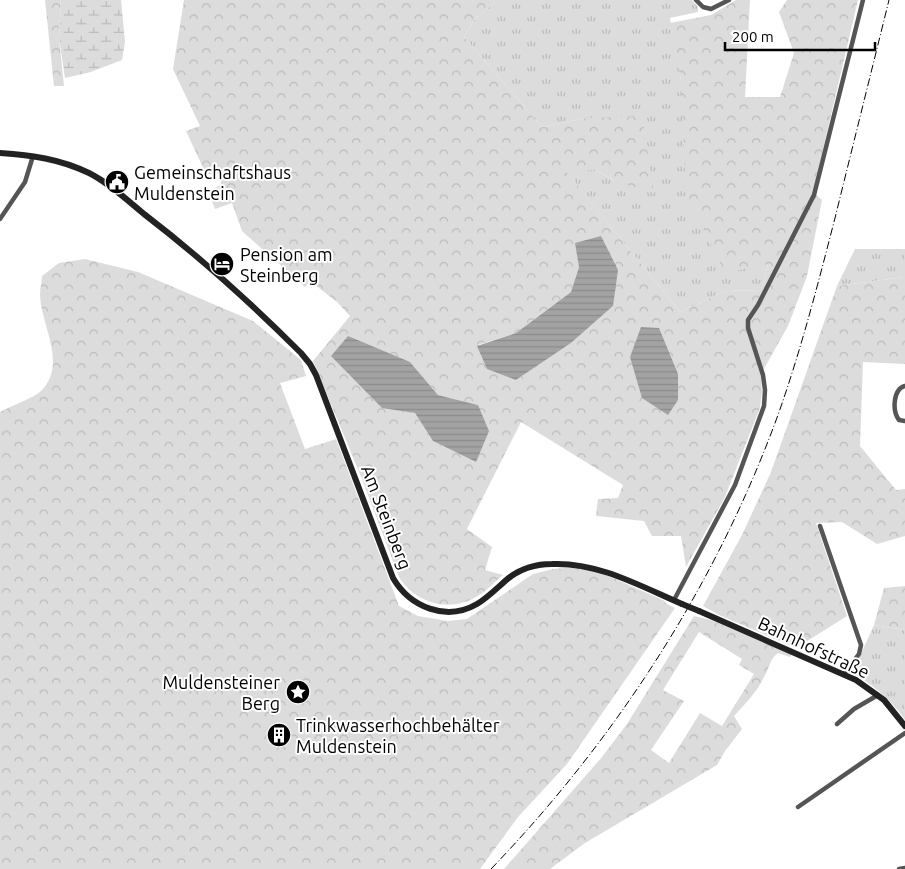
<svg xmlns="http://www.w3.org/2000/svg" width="905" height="869" viewBox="0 0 905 869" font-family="Ubuntu,sans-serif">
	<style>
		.grass { fill: url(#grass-tufts) }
		.forest { fill: url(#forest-crowns); fill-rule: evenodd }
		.wetland { fill: url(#wetland-marsh) }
		.water { fill: url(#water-rules) }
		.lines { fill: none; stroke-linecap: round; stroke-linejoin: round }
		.minor { stroke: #555; stroke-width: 4.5 }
		.secondary { stroke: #222; stroke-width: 6 }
		.rail { stroke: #000; stroke-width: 1; stroke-dasharray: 8 2.5 1 2.5; stroke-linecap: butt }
		.secondary-bridge { stroke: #222; stroke-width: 6 }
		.labels { text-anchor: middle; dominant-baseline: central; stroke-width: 4; stroke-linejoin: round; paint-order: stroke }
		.poi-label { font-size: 18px; fill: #000; stroke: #fff; text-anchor: start }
		.street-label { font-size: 18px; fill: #000; stroke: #fff }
	</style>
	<defs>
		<pattern id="grass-tufts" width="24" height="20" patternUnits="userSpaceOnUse" patternTransform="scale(1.25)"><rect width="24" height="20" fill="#dcdcdc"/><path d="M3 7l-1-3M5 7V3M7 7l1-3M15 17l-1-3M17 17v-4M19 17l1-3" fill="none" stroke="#bbb"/></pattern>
		<pattern id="forest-crowns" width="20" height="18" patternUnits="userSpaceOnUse" patternTransform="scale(1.25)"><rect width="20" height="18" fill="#dcdcdc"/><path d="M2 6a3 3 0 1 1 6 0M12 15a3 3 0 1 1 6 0" fill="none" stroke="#bbb"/></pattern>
		<pattern id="wetland-marsh" width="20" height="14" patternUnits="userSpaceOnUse" patternTransform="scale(1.25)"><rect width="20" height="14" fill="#dcdcdc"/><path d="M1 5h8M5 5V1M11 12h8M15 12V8" fill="none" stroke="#bbb"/></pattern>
		<pattern id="water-rules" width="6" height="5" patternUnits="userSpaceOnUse" patternTransform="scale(1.25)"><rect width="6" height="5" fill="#a3a3a3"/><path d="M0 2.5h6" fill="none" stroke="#8b8b8b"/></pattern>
	</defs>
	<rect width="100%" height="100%" fill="#fff"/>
	<!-- grass -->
	<path class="grass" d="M510 0H692L698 7V12L670 18 681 81 768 264 761 290 725 291 680 312 565 170H596L615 181 586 118 542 127 464 37 474 20 495 2H510Z
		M855 249H905V277L837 286Z
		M874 625 905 630V720C890 698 872 684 849 671L861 654Z"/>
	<!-- forest -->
	<path class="forest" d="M45 0H61L59 38 64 86H54Z
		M184 0H510V2H495L474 20 464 37 542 127 586 118 642 116 654 193 615 181 596 170 566 171 680 312 725 291 761 290 768 264 725 273 686 195 681 81 670 23 711 15 736 0H750L745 97H780L794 53 779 12 787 0H858L813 192 822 200 807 276 788 326 761 374 762 392 760 408 725 497 686 567 681 536H652L644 521 596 516 598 499 618 498 623 485 521 422 467 529 492 547 485 570 503 575C494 582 486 592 476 597 449 613 415 603 399 577L362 479 313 361 350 316 337 302 310 281 305 287 242 231 232 203 215 209 208 191 221 185 220 174H206L186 131 200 126 173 69ZM579 267 613 306 571 343 516 380 478 345 516 333 571 292ZM410 362 438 395 478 405 476 462 433 441 415 413 382 407 370 395Z
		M85 259 138 272 253 321 301 360 306 376 280 383 305 449 336 439 399 606 418 616 448 621 467 619 533 574 553 569 577 567 604 574 663 600 667 604 675 608 567 764 518 817 480 869H0V412C11 406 32 399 41 391 68 364 41 326 40 295 40 289 42 282 42 276L59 263Z
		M905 277V364L863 362 860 446 896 490 905 489V536L877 544 842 522 816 523 847 616 796 648 719 615 703 606 742 535 771 472 837 286Z
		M905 586V630L874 625 884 588Z
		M694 616 711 620 792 654 790 657 778 653C770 658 769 669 764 677 757 692 745 704 734 716L742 729 725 751 717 765 585 843 550 869H504L602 757 627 724ZM699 632 742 659 739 665 754 674 722 726 700 713 669 763 651 750 684 701 663 690Z"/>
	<!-- wetland -->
	<path class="wetland" d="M61 0H121L125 42 122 60 91 72 65 78 59 38Z"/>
	<!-- water -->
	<path class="water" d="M601 236 618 270 613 306 571 343 516 380 487 369 477 346 516 333 571 292 579 267 575 243Z
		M641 327 659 328 678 374V400L668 415 642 398 630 357Z
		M348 336 410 362 438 395 478 405 489 431 476 462 433 441 415 413 382 408 331 356Z"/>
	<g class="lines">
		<!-- minor -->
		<path class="minor" d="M696 0 703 7 711 9 729 0
			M0 219 25 182 33 156
			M905 386C893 389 892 411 899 420L905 421
			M820 526 861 645 859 654 844 674
			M674 600 735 485 764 406 765 390 763 375 748 328V320L758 305 814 195 863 0
			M837 724 854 709 878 695
			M798 807 905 733
			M899 869 905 868"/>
		<!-- secondary -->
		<path class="secondary" d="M0 153C31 155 60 159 89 173 109 183 127 200 144 214 200 257 252 304 301 353L310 364 316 375 393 578C410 607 446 622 477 604 487 598 495 590 504 582 517 570 534 564 552 564 598 562 640 586 682 604
			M699 611 856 680 884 700 905 726"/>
		<!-- rail -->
		<path class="rail" d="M491 869C616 739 716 585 778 415 801 350 818 284 835 218 853 145 871 73 889 0"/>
		<!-- secondary-bridge -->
		<path class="secondary-bridge" d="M682 604 699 611"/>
	</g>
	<!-- icons -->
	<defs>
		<g id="civic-disc" transform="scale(1.25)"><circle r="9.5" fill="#000" stroke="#fff"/><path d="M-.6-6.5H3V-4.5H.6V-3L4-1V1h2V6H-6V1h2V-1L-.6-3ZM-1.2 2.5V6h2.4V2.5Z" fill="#fff"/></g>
		<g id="hotel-disc" transform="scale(1.25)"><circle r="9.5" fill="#000" stroke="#fff"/><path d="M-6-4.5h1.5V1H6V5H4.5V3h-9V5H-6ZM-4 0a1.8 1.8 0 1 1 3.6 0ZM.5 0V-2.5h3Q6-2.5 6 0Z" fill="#fff"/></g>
		<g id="sight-disc" transform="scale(1.25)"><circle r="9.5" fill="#000" stroke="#fff"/><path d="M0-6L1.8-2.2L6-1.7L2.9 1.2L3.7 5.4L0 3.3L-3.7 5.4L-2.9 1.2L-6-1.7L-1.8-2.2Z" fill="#fff"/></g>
		<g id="building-disc" transform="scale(1.25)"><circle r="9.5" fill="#000" stroke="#fff"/><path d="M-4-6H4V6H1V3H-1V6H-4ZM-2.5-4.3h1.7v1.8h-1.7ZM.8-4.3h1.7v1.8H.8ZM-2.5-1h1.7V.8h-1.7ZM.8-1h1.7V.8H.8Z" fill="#fff"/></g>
	</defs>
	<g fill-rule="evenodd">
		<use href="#civic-disc" x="117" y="182"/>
		<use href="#hotel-disc" x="222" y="264"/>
		<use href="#sight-disc" x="298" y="692"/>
		<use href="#building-disc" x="279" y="735"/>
	</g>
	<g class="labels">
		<!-- poi labels -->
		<g class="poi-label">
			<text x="134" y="172">Gemeinschaftshaus<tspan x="134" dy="21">Muldenstein</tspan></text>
			<text x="240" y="254">Pension am<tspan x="240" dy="21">Steinberg</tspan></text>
			<text x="280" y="682" text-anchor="end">Muldensteiner<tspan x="280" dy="21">Berg</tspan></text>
			<text x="296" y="725">Trinkwasserhochbehälter<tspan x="296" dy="21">Muldenstein</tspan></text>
		</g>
		<!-- street labels -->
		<g class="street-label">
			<text transform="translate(387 517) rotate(69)">Am Steinberg</text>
			<text transform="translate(814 647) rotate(25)">Bahnhofstraße</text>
		</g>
	</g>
	<!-- scale -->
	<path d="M725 42v8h150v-8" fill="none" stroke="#000000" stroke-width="2.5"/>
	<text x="732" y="42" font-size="15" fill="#000000" stroke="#ffffff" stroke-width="4" paint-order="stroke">200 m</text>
</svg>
